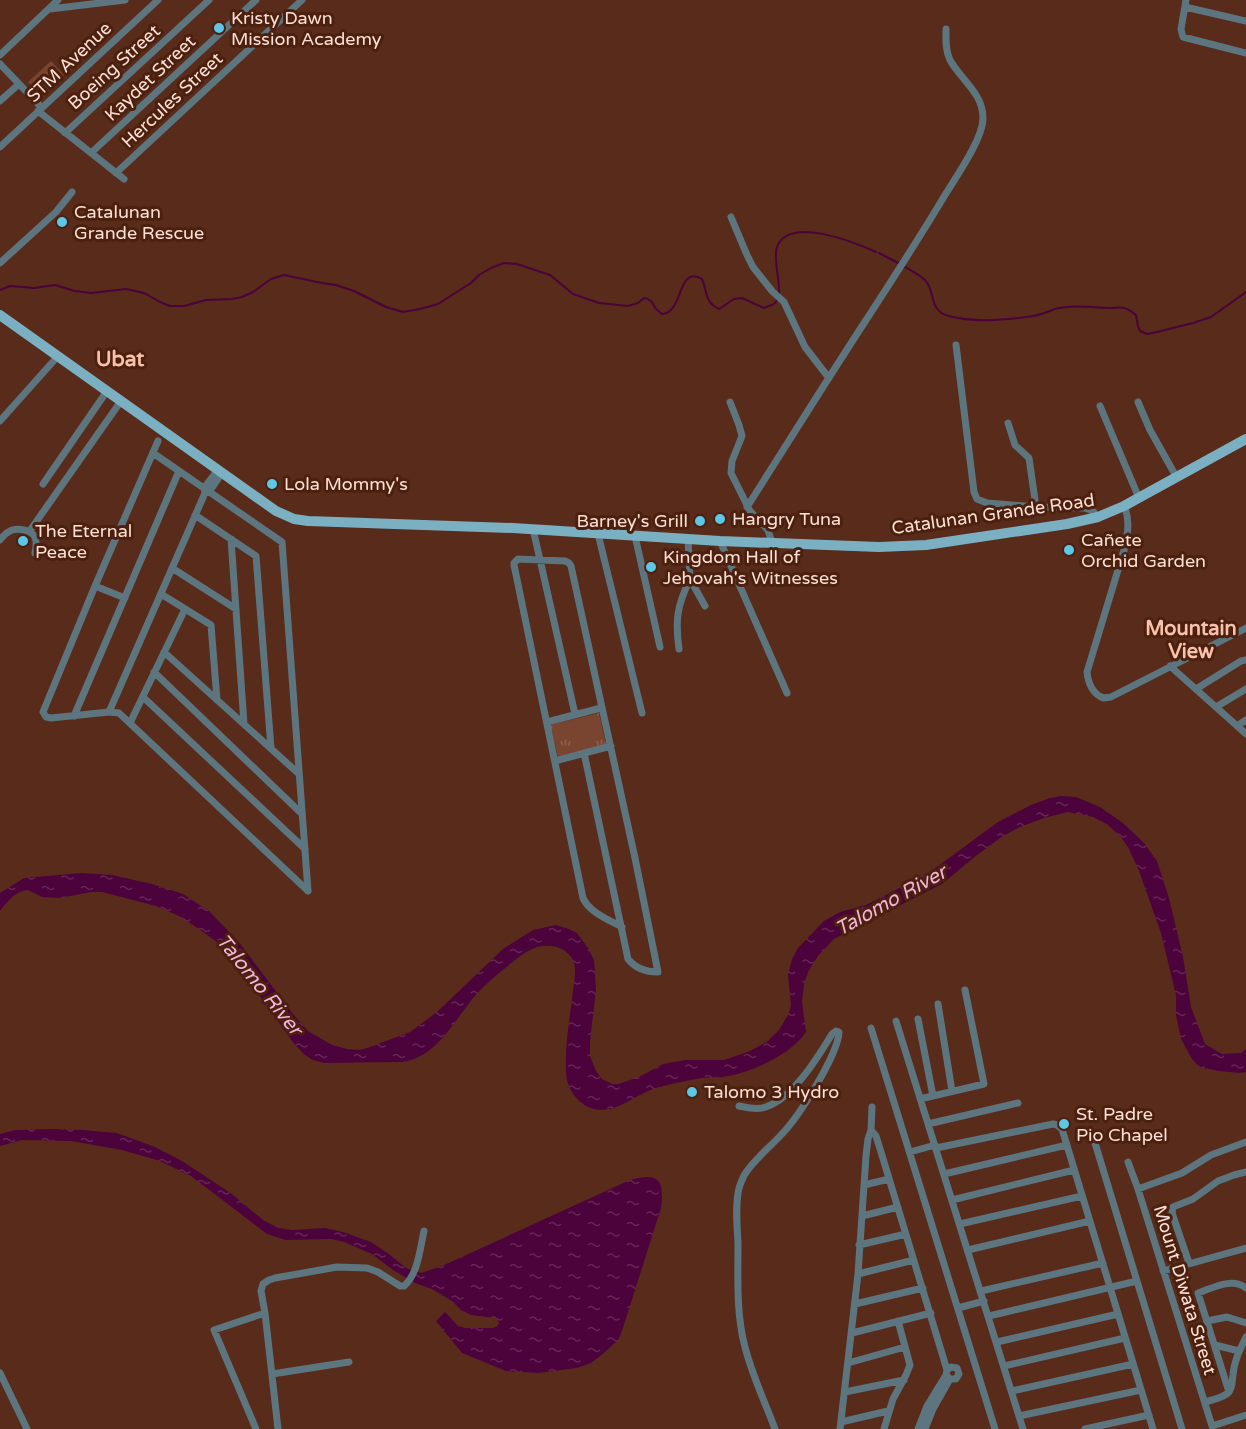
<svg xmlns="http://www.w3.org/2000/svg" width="1246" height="1429" viewBox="0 0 1246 1429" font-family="'Varela Round',sans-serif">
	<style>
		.grass { fill: url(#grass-tufts) }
		.garden { fill: #794531 }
		.water { fill: url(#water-ripples) }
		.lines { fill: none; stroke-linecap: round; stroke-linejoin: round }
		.stream { stroke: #4c023a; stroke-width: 2 }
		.street { stroke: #5c757e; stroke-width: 7 }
		.primary { stroke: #7bb0c2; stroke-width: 10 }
		.poi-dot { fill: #5dc7e8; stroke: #4c200f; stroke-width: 2 }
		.labels { text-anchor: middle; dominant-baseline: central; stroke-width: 6; stroke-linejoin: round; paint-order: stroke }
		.poi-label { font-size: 18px; fill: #fddfd5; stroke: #4c200f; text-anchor: start }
		.street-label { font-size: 18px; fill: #fddfd5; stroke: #4c200f }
		.neighbourhood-label { font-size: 20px; font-weight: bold; fill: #f9c0ab; stroke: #4c200f }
		.water-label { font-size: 20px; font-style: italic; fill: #f3b3db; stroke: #4c200f }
		.quarter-label { font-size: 21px; font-weight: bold; fill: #f9c0ab; stroke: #4c200f }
	</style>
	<defs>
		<pattern id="grass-tufts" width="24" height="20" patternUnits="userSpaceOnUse" patternTransform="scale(1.5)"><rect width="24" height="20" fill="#794531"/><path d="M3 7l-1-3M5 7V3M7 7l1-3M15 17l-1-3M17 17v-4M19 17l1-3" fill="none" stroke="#8d5f4e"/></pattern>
		<pattern id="water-ripples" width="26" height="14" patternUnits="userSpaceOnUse" patternTransform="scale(1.5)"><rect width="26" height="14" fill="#4c023a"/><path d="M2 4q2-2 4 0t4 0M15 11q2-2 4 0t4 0" fill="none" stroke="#672656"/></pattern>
	</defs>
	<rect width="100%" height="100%" fill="#582b1a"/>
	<!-- grass -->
	<path class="grass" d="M599 713 606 744 558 757 550 725Z"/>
	<!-- garden -->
	<path class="garden" d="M51 61 64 75 42 96 28 82Z
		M596 715 600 729 573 737 570 722Z"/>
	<!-- water -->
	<path class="water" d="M1061 796 1076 797 1100 807 1123 823 1144 843 1157 861 1169 898 1183 957 1191 1007 1205 1044 1222 1054 1241 1053 1246 1049V1072L1239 1073 1219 1071 1199 1067 1192 1059 1181 1039 1176 1015V995L1161 933 1139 871 1129 849 1121 837 1108 825 1093 817 1068 812 1044 818 1020 827 1003 836 977 855 942 884 834 939 818 956 808 972 804 984 802 1002 806 1032C790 1055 756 1070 729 1076 720 1078 711 1077 702 1078 685 1081 669 1084 653 1089 634 1096 615 1114 594 1109 581 1106 571 1094 567 1081 566 1077 566 1072 566 1068 565 1042 570 1017 573 991 574 982 577 968 573 960 568 951 560 947 551 946 536 944 525 952 514 961 500 972 486 983 474 997 454 1021 436 1058 402 1062L324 1063 313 1060 305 1055 295 1045 250 982 221 945 199 929 179 916 156 906 102 892H92L59 898 42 897 28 890C15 891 8 901 0 911V893L24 878 81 873 112 875 152 884 183 894 209 911 238 941 293 1014 308 1031 332 1045 347 1049 359 1050 367 1048 410 1032 437 1012 503 949 533 930 556 925 569 929 577 933 588 948 594 960 596 989 590 1041V1056L596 1071 602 1079 612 1084H618L639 1077 663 1064 685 1060H724L750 1051 768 1041 779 1030 788 1015 791 1006 788 975 792 959 798 948 824 921 840 912 866 905 878 899 930 872 998 822 1031 805 1050 798Z
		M51 1129 83 1130 117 1133 155 1147 182 1161 232 1194 263 1220 278 1228 292 1230 325 1228 343 1232 371 1242 389 1254 406 1268 421 1273 442 1266 630 1180C658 1172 665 1179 661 1208L622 1331 618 1340 604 1353 591 1363 577 1368 538 1373 506 1371 462 1353 436 1321 445 1312 458 1326 465 1328H493L497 1326 499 1323 496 1318 471 1315 461 1310 452 1301 432 1289 415 1283 393 1270 372 1254 344 1242 331 1239 286 1240 267 1234 191 1176 160 1161 122 1150 71 1141 22 1140 0 1146V1134L15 1130Z"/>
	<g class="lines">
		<!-- stream -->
		<path class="stream" d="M879 253 900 264
			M905 267C912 271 920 275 925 280 936 291 928 311 949 316 974 323 1007 320 1033 316 1042 315 1050 310 1059 308 1076 304 1093 308 1110 308 1115 308 1119 307 1124 308 1129 309 1132 312 1136 315L1138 326 1140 331 1147 334 1157 332 1193 323 1211 317 1246 292
			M0 290 10 286 34 288 55 285 75 291 91 293 126 289 144 293 160 302 170 306H184L206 300 232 299 242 297 253 292 271 279 284 275 322 283 336 285 354 291 386 307 403 312 420 309 438 304 471 283 479 275 491 268 504 263 517 264 550 275 573 294 599 303 628 306 638 303 644 298 648 299 652 302 656 309 662 314C684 313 677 264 702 279 707 291 705 303 719 309L734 299 742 298 764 308 774 304 778 299
			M779 293C780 280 773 259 777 247 789 215 856 243 876 252"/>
		<!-- street -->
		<path class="street" d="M1186 0 1181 29 1183 37 1246 53
			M1185 7 1246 21
			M50 9 125 0
			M0 55 58 0
			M0 64 42 108
			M0 101 19 84
			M38 111 124 179
			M65 133 209 0
			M0 147 158 0
			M91 153 256 0
			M116 173 302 0
			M731 217 747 255 753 267 772 291 784 302 805 347 829 378
			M0 263 56 212 72 192
			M956 345 974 492 977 499 987 503 1036 507 1085 508 1093 511 1098 517
			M730 402 739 425 742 436 732 461 731 473 750 511 768 530 772 543
			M1138 402 1150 430 1177 478
			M1100 406 1139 498
			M0 421 58 356
			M1008 423 1015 445 1029 458 1036 507
			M158 441 95 586 43 712 46 717 51 718 109 712 119 713 308 891
			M153 453 282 542 308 891
			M43 484 107 391
			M205 493 209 492 222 473
			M1124 506C1130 519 1128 533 1125 547L1087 672C1088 683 1093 695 1104 698L1111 697 1246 628
			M747 507C784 449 820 391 857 334 887 288 917 242 945 195 956 177 983 139 983 118 983 93 961 80 950 60 945 50 946 39 946 29
			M195 515 256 556 271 748
			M533 529 575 714
			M29 532 121 401
			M598 534 642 713
			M635 536 660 647
			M231 539 244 724
			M688 539 690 579 705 606
			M0 540C3 536 7 532 12 530 19 528 31 530 35 537 37 542 36 548 35 553
			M720 541 787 693
			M172 568 236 609
			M95 586 125 598
			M161 594 211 625 217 700
			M679 649C675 620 677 606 690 579
			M164 652 299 774
			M1170 666 1246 734
			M154 672 302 814
			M1196 689 1241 661 1246 660
			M143 697 305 849
			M1216 707 1246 689
			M109 712 205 493 204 488 218 470
			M74 716 179 471
			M547 722 601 708
			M130 723 185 609
			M1237 726 1246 720
			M584 753 628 959C636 969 646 972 658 972L635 858 571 566 569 563 565 561 518 559 514 563V565L583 898C589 912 609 920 622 927
			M555 761 611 746
			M938 1004 952 1091
			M918 1019 933 1096
			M896 1021 1023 1429
			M871 1028 995 1429
			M920 1099 984 1084 965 990
			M739 1106C747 1108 755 1109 762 1108 791 1102 818 1057 832 1034L836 1031 839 1032C838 1055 798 1118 781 1135 770 1147 757 1157 747 1171 743 1176 741 1182 739 1188 735 1205 737 1225 738 1243 738 1277 736 1314 745 1347 752 1375 765 1402 775 1429
			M928 1124 1018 1103
			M871 1130 876 1136 881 1152 947 1370 946 1375 950 1379
			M1095 1143 1182 1429
			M936 1148 1053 1124 1057 1125 1062 1129 1153 1429
			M910 1152 935 1145
			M1128 1162 1138 1189 1212 1426 1246 1415
			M944 1174 1067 1145
			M864 1185 889 1179
			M1138 1189 1182 1173 1211 1155 1246 1142
			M952 1200 1074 1170
			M862 1216 898 1207
			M960 1224 1082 1196
			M859 1245 906 1234
			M968 1250 1090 1221
			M1189 1263 1172 1213 1173 1207 1193 1199 1218 1181 1234 1175 1246 1172
			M1163 1271 1246 1248
			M858 1274 914 1260
			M981 1291 1103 1263
			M855 1304 923 1288
			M958 1308 984 1301
			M989 1316 1137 1281
			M1207 1321 1227 1317 1246 1323
			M852 1333 931 1313
			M997 1342 1118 1314
			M1215 1345 1239 1351
			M848 1363 905 1347
			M1004 1366 1125 1338
			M0 1373 27 1429
			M272 1374 349 1362
			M1012 1391 1133 1364
			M845 1392 904 1380
			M1229 1392 1198 1293C1213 1288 1232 1277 1246 1288
			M1205 1402C1212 1400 1222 1398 1228 1393 1233 1388 1232 1381 1233 1375 1234 1361 1240 1349 1246 1337
			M1019 1416 1141 1390
			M841 1422 888 1411
			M256 1429 214 1330 265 1313
			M278 1429 265 1313 261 1291 263 1284 269 1280 275 1278 337 1267 367 1268 378 1272 400 1286H404C418 1274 420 1249 424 1231
			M840 1429 858 1274 866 1156 868 1139 871 1130 872 1107
			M884 1429 893 1399 906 1375 910 1365 898 1321
			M918 1429 927 1406 946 1375
			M925 1429 933 1409 950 1379H956L959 1374 957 1368 951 1367 947 1370
			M1085 1429 1149 1415"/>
		<!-- primary -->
		<path class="primary" d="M0 315 276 511 294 519 308 521 513 528 720 541 879 547 926 545 1067 524 1098 517 1124 506 1246 439"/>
	</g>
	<!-- markers -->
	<g class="poi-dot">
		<circle cx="219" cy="28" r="6"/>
		<circle cx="62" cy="222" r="6"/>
		<circle cx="272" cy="484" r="6"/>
		<circle cx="720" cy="519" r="6"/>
		<circle cx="700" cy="521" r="6"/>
		<circle cx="23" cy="541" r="6"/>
		<circle cx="1069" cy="550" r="6"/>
		<circle cx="651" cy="567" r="6"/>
		<circle cx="692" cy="1092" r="6"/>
		<circle cx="1064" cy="1124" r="6"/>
	</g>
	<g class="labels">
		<!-- poi labels -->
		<g class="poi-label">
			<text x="231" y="18">Kristy Dawn<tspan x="231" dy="21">Mission Academy</tspan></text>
			<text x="74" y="212">Catalunan<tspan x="74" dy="21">Grande Rescue</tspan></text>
			<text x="284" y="484">Lola Mommy's</text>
			<text x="732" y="519">Hangry Tuna</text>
			<text x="688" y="521" text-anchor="end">Barney's Grill</text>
			<text x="35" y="531">The Eternal<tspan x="35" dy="21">Peace</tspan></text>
			<text x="1081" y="540">Cañete<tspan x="1081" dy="21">Orchid Garden</tspan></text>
			<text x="663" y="557">Kingdom Hall of<tspan x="663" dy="21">Jehovah's Witnesses</tspan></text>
			<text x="704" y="1092">Talomo 3 Hydro</text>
			<text x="1076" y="1114">St. Padre<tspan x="1076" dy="21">Pio Chapel</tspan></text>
		</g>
		<!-- street labels -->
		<g class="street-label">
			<text transform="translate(69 62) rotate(-43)">STM Avenue</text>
			<text transform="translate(114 67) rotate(-42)">Boeing Street</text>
			<text transform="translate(150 78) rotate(-43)">Kaydet Street</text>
			<text transform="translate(172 100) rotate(-43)">Hercules Street</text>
			<text transform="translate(993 514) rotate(-8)">Catalunan Grande Road</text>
			<text transform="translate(1185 1290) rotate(73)">Mount Diwata Street</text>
		</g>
		<!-- neighbourhood labels -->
		<g class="neighbourhood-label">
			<text x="1191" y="629">Mountain<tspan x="1191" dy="23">View</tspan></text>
		</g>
		<!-- water labels -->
		<g class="water-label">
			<text transform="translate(891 901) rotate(-29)">Talomo River</text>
			<text transform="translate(259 985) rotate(51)">Talomo River</text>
		</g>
		<!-- quarter labels -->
		<g class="quarter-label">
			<text x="120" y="359">Ubat</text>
		</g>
	</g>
</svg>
